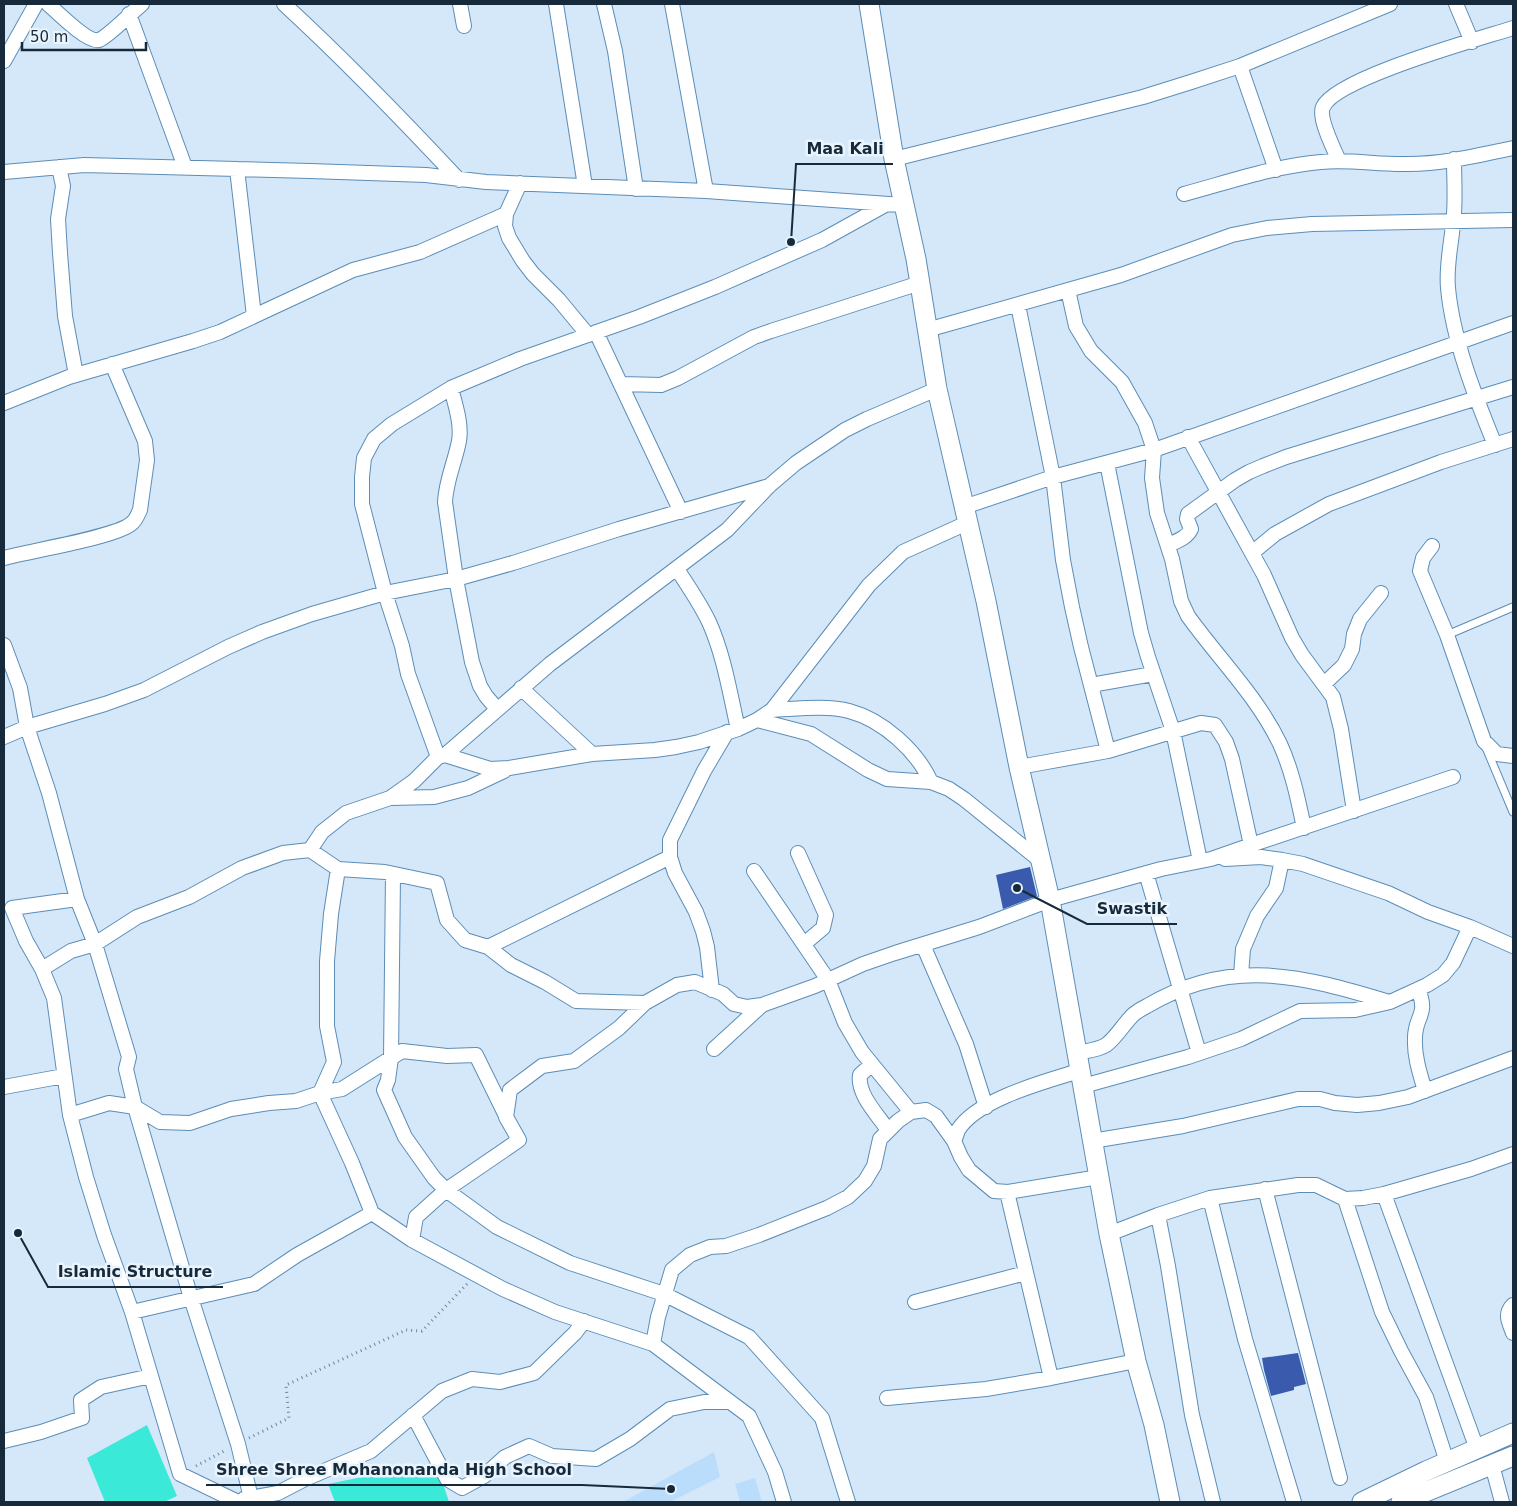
<svg xmlns="http://www.w3.org/2000/svg" width="1517" height="1506" viewBox="0 0 1517 1506" font-family="'DejaVu Sans',sans-serif">
	<style>
		.built { fill: #bbddfc }
		.water { fill: #3be9d9 }
		.building { fill: #3a5aad }
		.lines { fill: none; stroke-linecap: round; stroke-linejoin: round }
		.service-casing { stroke: #5c8db7; stroke-width: 9 }
		.minor-casing { stroke: #5c8db7; stroke-width: 16 }
		.secondary-casing { stroke: #5c8db7; stroke-width: 21 }
		.path { stroke: #728697; stroke-width: 3; stroke-dasharray: 1 4; stroke-linecap: butt }
		.service { stroke: #fff; stroke-width: 7 }
		.minor { stroke: #fff; stroke-width: 14 }
		.secondary { stroke: #fff; stroke-width: 19 }
		.leader { fill: none; stroke: #162a3b; stroke-width: 2 }
		.callout-dot { fill: #162a3b; stroke: #eaf4fd; stroke-width: 2 }
		.callout-label { font-size: 16px; text-anchor: middle; font-weight: bold; fill: #162a3b; stroke: #eaf4fd; stroke-width: 5; stroke-linejoin: round; paint-order: stroke }
	</style>
	<rect width="100%" height="100%" fill="#d4e8fa"/>
	<!-- built -->
	<path class="built" d="M714 1452 720 1477 670 1502H623Z
		M755 1478 762 1502H740L735 1484Z"/>
	<!-- water -->
	<path class="water" d="M147 1425 177 1496 164 1502H105L87 1458Z
		M436 1462 449 1502H335L328 1484Z"/>
	<!-- building -->
	<path class="building" d="M1030 867 1037 896 1003 909 996 875Z
		M1298 1353 1306 1384 1294 1387V1390L1271 1396 1264 1370 1262 1358Z"/>
	<g class="lines">
		<!-- service casing -->
		<g class="service-casing">
			<path id="service" d="M1447 635 1513 607
				M1487 750 1513 812"/>
		</g>
		<!-- minor casing -->
		<g class="minor-casing">
			<path id="minor" d="M48 4C57 12 88 43 99 40 109 36 132 12 142 4
				M284 4C345 60 402 119 459 180
				M460 4 464 26
				M556 4 585 186
				M604 4 615 51 636 189
				M672 4 706 191
				M1456 4 1472 42
				M129 14 185 167
				M4 61 36 4
				M1240 66 1276 170
				M894 159 1143 97 1191 82 1240 66 1390 4
				M1454 159C1454 181 1456 203 1453 224 1451 246 1446 266 1448 288 1453 341 1475 396 1495 445
				M1339 161C1334 149 1318 118 1323 107 1336 78 1479 39 1513 28
				M59 167 63 186 58 219 60 253 65 316 76 375
				M237 169 254 316
				M4 172 84 165 310 171 426 175 486 182 706 191 903 205
				M520 183 506 214 505 226 509 238 523 261 533 274 559 300 588 335
				M1184 194C1229 182 1274 166 1321 162 1350 159 1379 165 1408 164 1444 164 1479 155 1513 148
				M1068 290 1076 326 1091 351 1122 382 1145 423 1154 450 1152 478 1157 513 1172 559 1181 601 1188 616C1218 658 1257 696 1280 744 1292 770 1298 799 1304 828
				M1018 305 1053 477 1063 560 1072 607 1081 647 1108 751
				M927 330 1121 275 1232 235 1267 228 1312 224 1513 220
				M596 332 681 512
				M621 384 661 385 678 378 754 337 771 331 920 283
				M451 388C455 404 462 424 459 441 455 462 446 480 445 502L456 579 472 662 480 686 486 696 497 709
				M4 403 69 377 193 341 220 332 353 270 420 252 506 214
				M1188 437 1264 575 1292 638 1302 655 1333 697 1341 729 1354 811
				M1107 463 1141 633 1148 657 1173 731 1200 861
				M964 507 1053 477 1154 450 1513 323
				M1168 545C1177 541 1187 538 1191 529L1187 519 1188 514 1235 480 1249 472 1263 466 1286 457 1513 387
				M1432 546 1423 558 1420 571 1447 635 1484 741 1497 754 1513 756
				M1252 553 1275 534 1329 504 1441 462 1513 439
				M4 558C28 551 118 537 132 523 136 520 138 514 140 510L147 460 145 441 112 364
				M677 569C688 586 700 603 709 622 724 655 730 694 738 729
				M4 645 20 688 27 727 49 793 77 899 12 908 26 941 42 969 54 998 70 1115 86 1177 104 1235 132 1312 180 1474 238 1502
				M1324 684 1344 665 1352 649 1354 634 1360 619 1381 593
				M1091 685 1153 674
				M521 688 592 754
				M772 710C796 709 827 705 849 711 883 720 917 751 931 782
				M757 720 811 734 868 770 887 779 931 782 949 789 964 799 1042 862
				M4 737 27 727 105 704 144 690 228 647 262 632 312 614 385 593 456 579 513 563 619 529 769 486
				M445 755 550 664 727 530 769 486 796 463 845 430 867 419 937 389
				M438 757 408 674 402 646 385 593 362 504V477L364 458 374 439 392 424 451 388 520 359 639 317 715 287 822 240 887 204
				M1019 767 1108 751 1201 723 1215 725 1226 742 1232 759 1251 845
				M391 798 434 797 468 788 504 771
				M310 850 322 832 346 813 390 798 414 781 438 757 445 755 490 769 509 768 592 754 655 750 676 747 699 742 738 729 757 720 772 710 869 585 903 552 967 523
				M798 853 826 915 823 928 804 944
				M1225 859 1261 857 1282 860 1303 864 1388 893 1428 912 1470 927 1513 946
				M338 869 385 872 437 883 447 920 465 940 488 947 511 965 545 982 576 1001 645 1003
				M754 871 828 980 845 1023 862 1052 911 1112
				M1146 873 1199 1053
				M393 874 391 1058 388 1080 384 1090 405 1137 434 1178 446 1190 497 1227 570 1263 664 1294 749 1337 822 1418 848 1502
				M77 899 95 944 129 1057 126 1069 135 1107 191 1298 238 1444 251 1498
				M923 945 966 1044 986 1107
				M488 947 670 857
				M42 969 71 951 95 944 137 917 189 897 242 868 283 853 310 850 338 869 331 914 327 961V1026L334 1062 320 1093 296 1101 269 1103 231 1109 190 1123 160 1122 135 1107 109 1103 70 1115
				M1241 975 1243 949 1257 916 1276 888 1282 860
				M1418 989C1429 1016 1415 1015 1415 1038 1414 1056 1420 1074 1425 1091
				M712 990 707 947 703 931 696 912 675 873 670 857V840L704 771 727 732
				M714 1049 762 1005
				M1077 1053C1086 1051 1098 1050 1106 1045 1117 1037 1124 1023 1134 1014 1138 1011 1143 1008 1147 1006 1231 956 1303 976 1389 1002
				M872 1064 860 1075C857 1094 877 1114 888 1130
				M1079 1071C1047 1081 977 1099 958 1130 957 1133 956 1137 954 1141L961 1157 969 1170 994 1191 1008 1192 1099 1177
				M1083 1086 1188 1057 1241 1039 1300 1011 1355 1010 1390 1002 1427 985 1443 975 1453 963 1470 927
				M4 1087 64 1076
				M1092 1141 1183 1126 1298 1099H1320L1335 1103 1357 1105 1379 1103 1408 1097 1513 1058
				M1265 1189 1340 1478
				M1007 1192 1051 1378
				M1384 1194 1477 1449
				M1210 1198 1245 1339 1294 1502
				M1345 1199 1382 1312 1401 1351 1426 1397 1447 1462
				M372 1213 352 1163 320 1093 342 1089 402 1051 447 1056 476 1055 506 1116
				M1158 1215 1168 1266 1192 1415 1213 1502
				M1109 1234 1158 1215 1210 1198 1298 1185H1316L1345 1199 1363 1198 1384 1194 1471 1169 1513 1154
				M412 1240 416 1217 446 1190 519 1140 506 1117 510 1090 542 1066 574 1061 619 1028 645 1003 677 985 695 982 723 994 734 1004 747 1007 762 1005 815 986 863 964 895 953 979 927 1050 900 1161 869 1211 859 1251 845 1453 777
				M915 1302 1026 1273
				M1513 1305C1504 1314 1509 1322 1513 1333
				M132 1312 254 1284 297 1255 372 1213 412 1240 503 1289 555 1312 653 1344 749 1416 775 1472 784 1502
				M653 1344 658 1317 672 1270 690 1255 710 1247 726 1246 759 1235 827 1208 848 1197 865 1181 874 1166 880 1139 898 1121 911 1112 926 1110 936 1116 954 1141
				M887 1398 986 1389 1051 1378 1136 1361
				M413 1415 447 1479 462 1488 484 1476 505 1457 529 1446 552 1456 596 1459 630 1439 670 1409 704 1402H730
				M4 1441 41 1432 82 1418 81 1400 101 1387 151 1376
				M1492 1465 1502 1502
				M244 1499 278 1493 305 1479 371 1451 442 1391 472 1379 500 1382 534 1373 575 1333 584 1321"/>
		</g>
		<!-- secondary casing -->
		<g class="secondary-casing">
			<path id="secondary" d="M869 4 894 159 916 259 937 389 986 601 1019 767 1050 900 1109 1234 1136 1361 1154 1425 1170 1502
				M1362 1502 1426 1471 1513 1433
				M1401 1502 1513 1456"/>
		</g>
		<!-- path -->
		<path class="path" d="M249 1438 289 1418 286 1385 406 1330 422 1331 467 1284
			M196 1466 226 1450"/>
		<!-- service -->
		<use href="#service" class="service"/>
		<!-- minor -->
		<use href="#minor" class="minor"/>
		<!-- secondary -->
		<use href="#secondary" class="secondary"/>
	</g>
	<!-- callouts -->
	<path class="leader" d="M791 242L796 164H893M1017 888L1087 924H1177M18 1233L48 1287H223M671 1489L582 1485H206"/>
	<g class="callout-dot">
		<circle cx="791" cy="242" r="5"/>
		<circle cx="1017" cy="888" r="5"/>
		<circle cx="18" cy="1233" r="5"/>
		<circle cx="671" cy="1489" r="5"/>
	</g>
	<g class="callout-label">
		<text x="845" y="154">Maa Kali</text>
		<text x="1132" y="914">Swastik</text>
		<text x="135" y="1277">Islamic Structure</text>
		<text x="394" y="1475">Shree Shree Mohanonanda High School</text>
	</g>
	<!-- border -->
	<rect width="1517" height="1506" fill="none" stroke="#162a3b" stroke-width="10"/>
	<!-- scale -->
	<path d="M22 42v8h124v-8" fill="none" stroke="#162a3b" stroke-width="2.5"/>
	<text x="30" y="42" font-size="15" fill="#162a3b" stroke="#eaf4fd" stroke-width="4" paint-order="stroke">50 m</text>
</svg>
